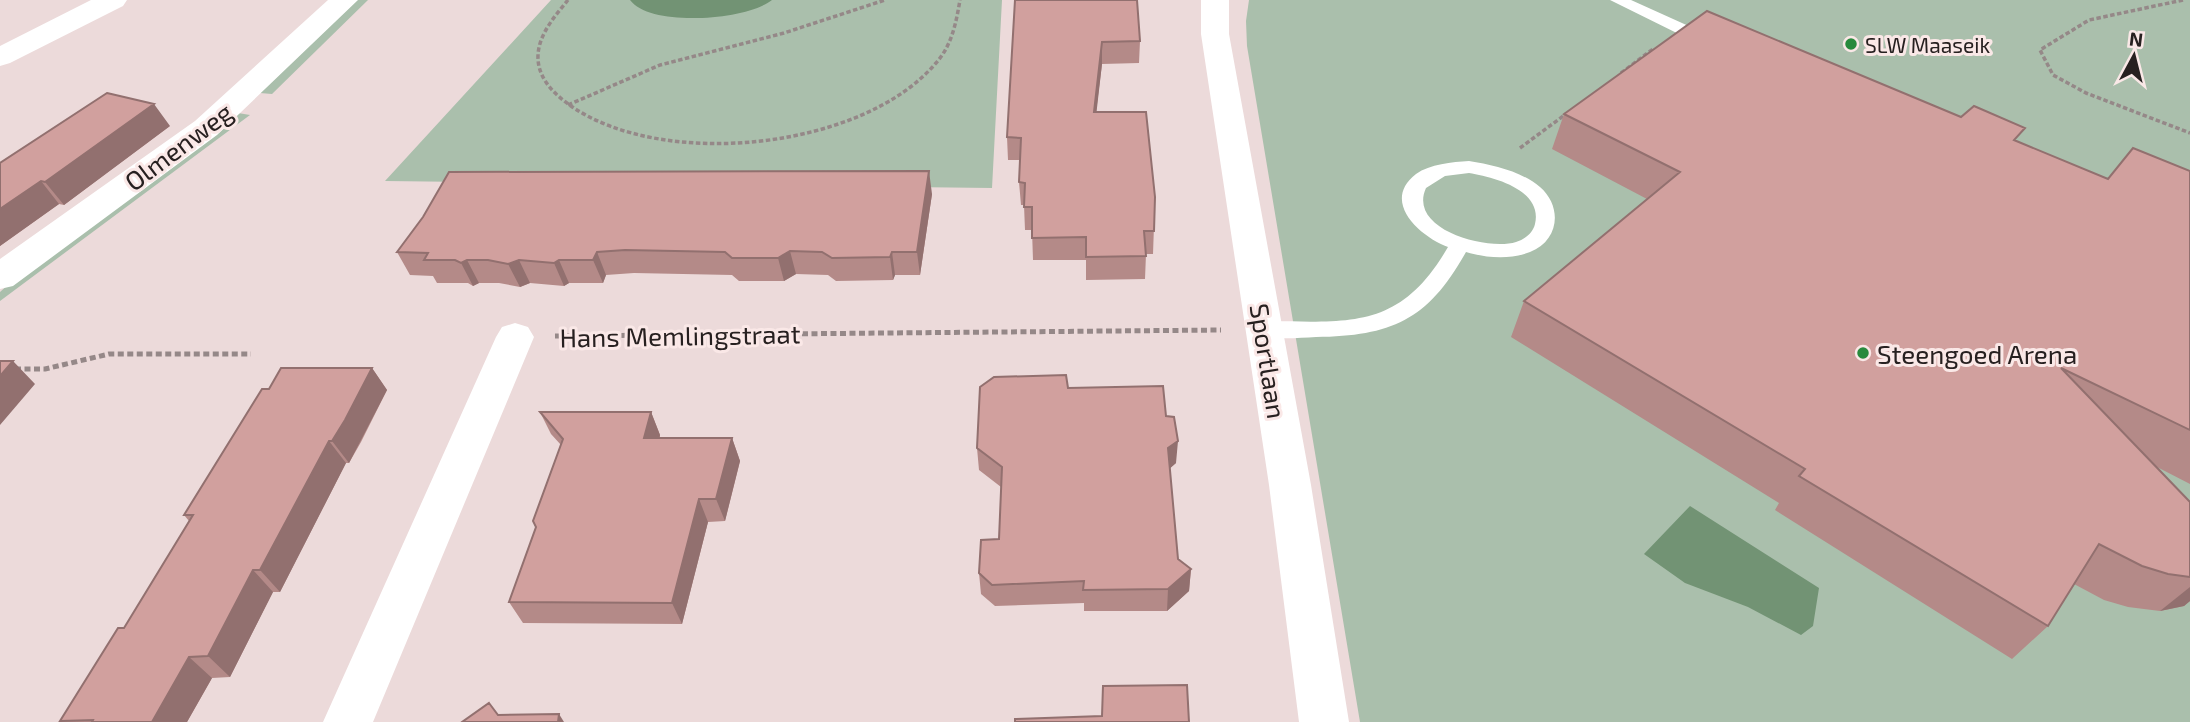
<svg xmlns="http://www.w3.org/2000/svg" width="2190" height="722" viewBox="0 0 2190 722" font-family="'Exo 2',sans-serif">
	<style>
		.green { fill: #aabfac }
		.water { fill: #729374 }
		.lines { fill: none; stroke-linecap: round; stroke-linejoin: round }
		.path-far1 { stroke: #958888; stroke-width: 3.5; stroke-dasharray: 4.5 2.5; stroke-linecap: butt }
		.path { stroke: #958888; stroke-width: 5; stroke-dasharray: 6 3.5; stroke-linecap: butt }
		.service { fill: #fff; fill-rule: evenodd }
		.minor { fill: #fff; fill-rule: evenodd }
		.wall { fill: #b48a88 }
		.shaded-wall { fill: #92706f }
		.building { fill: #d1a09e; stroke: #92706f; stroke-width: 2 }
		.poi-dot { fill: #288a3d; stroke: #fae8e7; stroke-width: 2.5 }
		.labels { text-anchor: middle; dominant-baseline: central; stroke-width: 6; stroke-linejoin: round; paint-order: stroke }
		.far-poi-label { font-size: 21px; fill: #272020; stroke: #fae8e7; text-anchor: start }
		.street-label { font-size: 26px; fill: #272020; stroke: #fae8e7 }
		.poi-label { font-size: 26px; fill: #272020; stroke: #fae8e7; text-anchor: start }
	</style>
	<rect width="100%" height="100%" fill="#ecdada"/>
	<!-- green -->
	<path class="green" d="M357 0H368L272 94 260 93Z
		M551 0H1002L992 188 385 181Z
		M1249 0H2190V722H1360L1247 46 1246 21Z
		M238 113 250 115 0 301V292L11 282Z"/>
	<!-- water -->
	<path class="water" d="M630 0H772C747 20 651 28 630 0Z
		M1690 506 1819 588 1813 626 1801 635 1748 607 1685 583 1644 554Z"/>
	<g class="lines">
		<!-- path-far1 -->
		<path class="path-far1" d="M568 0C555 16 539 34 538 55 537 78 554 94 571 106 663 170 862 150 936 63 952 45 956 23 960 0
			M2183 0 2089 20 2040 50 2053 75 2086 93 2190 133
			M1621 73 1653 49
			M568 105 660 65 784 33 885 0
			M1520 148 1566 114"/>
		<!-- path -->
		<path class="path" d="M555 336 1221 330
			M15 369H45L109 354H251"/>
		<!-- service -->
		<path class="service" d="M1610 0H1631L1713 37 1716 41 1713 45H1701Z
			M1469 161C1493 165 1521 171 1540 187 1563 207 1559 241 1530 252 1510 260 1486 258 1466 252 1428 320 1392 336 1316 337 1297 338 1274 340 1256 335L1253 329 1256 323 1264 321C1351 322 1400 330 1448 247 1421 237 1380 202 1416 174 1430 164 1452 162 1469 161ZM1469 173C1494 177 1543 190 1535 224 1533 233 1525 239 1516 242 1488 251 1407 230 1426 188L1445 176Z"/>
		<!-- minor -->
		<path class="minor" d="M91 0H127L123 6 10 63 0 66V46Z
			M328 0H358L217 135 13 286 0 289V259L195 121Z
			M1201 0H1229V34L1311 485 1349 722H1299L1269 485 1201 34Z
			M515 323 528 327 534 337 373 722H323L496 337 502 327Z"/>
	</g>
	<!-- wall -->
	<path class="wall" d="M1015 0 1140 41 1139 63 1102 64 1096 112 1155 197 1153 254H1146L1145 279 1086 280V260H1033L1032 230H1025L1024 205H1021L1019 182 1020 160H1008L1007 137Z
		M1564 114 2016 141 2108 179 2190 171V484L2157 467 2190 502V601L2184 606 2160 611 2128 607 2104 600 2074 584 2048 626 2012 659 1775 510 1779 503 1511 337 1524 301 1647 199 1552 149Z
		M170 126 64 205 59 204 0 246V163Z
		M932 194 920 275H895L893 280 836 281 828 275 796 274 784 281H739L732 275 634 273 606 275 603 283H569L564 286 530 283 520 287 499 283H479L473 286 468 283H437L433 276 410 275 397 252Z
		M372 368 387 390 361 442 349 463H346L280 592H273L230 677 212 678 187 722H61L60 721 124 628 189 521 184 515 269 389Z
		M1068 388 1166 416 1176 463 1170 468 1178 559 1191 569 1189 591 1167 611H1084V603L995 606 981 594 979 573 999 539 1001 487 979 470 977 448Z
		M540 412H651L660 435V438H732L740 461 725 521 708 522 682 624 523 623 509 602 536 528 533 521 561 445 551 434Z"/>
	<!-- shaded-wall -->
	<path class="shaded-wall" d="M1102 42V64L1094 134V112Z
		M154 104 170 126 64 205 45 182Z
		M929 171 932 194 920 275 917 252Z
		M41 181 59 204 0 246V209Z
		M790 251 796 274 784 281 778 258Z
		M597 252 606 275 603 283 593 260Z
		M892 252 895 275 893 280 890 257Z
		M467 260 479 283 473 286 461 263Z
		M519 260 530 283 520 287 508 264Z
		M559 260 569 283 564 286 554 263Z
		M13 361 35 384 0 425V376Z
		M372 368 387 390 349 463 332 441Z
		M651 412 660 435 653 460 644 438Z
		M732 438 740 461 725 521 716 499Z
		M329 441 346 463 280 592 260 570Z
		M1178 441 1176 463 1167 471 1168 448Z
		M699 499 708 522 682 624 672 603Z
		M1191 569 1189 591 1167 611 1168 589Z
		M253 570 273 592 230 677 208 656Z
		M2190 587V601L2184 606 2160 611Z
		M189 657 212 678 187 722H152Z
		M559 714 564 722H558Z"/>
	<!-- building -->
	<path class="building" d="M1015 0H1137L1140 41 1102 42 1094 112H1146L1155 197 1154 231H1144L1146 256 1086 257V237L1032 238V207H1024L1025 183 1019 182 1021 138 1007 137Z
		M1707 11 1961 117 1974 106 2025 128 2014 140 2108 179 2133 148 2190 171V430L2061 368 2190 502V577L2168 574 2142 566 2099 544 2048 626 1799 476 1805 469 1524 301 1680 172 1564 114Z
		M107 93 154 104 45 182 41 181 0 209V163Z
		M929 171 917 252H892L890 257 832 258 822 252 790 251 778 258H732L725 252 625 250 597 252 593 260H559L554 263 519 260 508 264 488 260H467L461 263 455 260H424L428 253 397 252 423 217 449 172Z
		M0 361H13L0 376Z
		M281 368H372L345 420 332 441H329L260 570H253L208 656 189 657 152 722H92L93 720 60 721 118 628H124L193 515H184L262 389H269Z
		M1066 375 1068 388 1163 386 1166 416 1174 417 1178 441 1168 448 1178 559 1191 569 1168 589 1083 590 1084 581 992 585 979 573 981 540 999 539 1002 467 977 448 980 387 994 377Z
		M540 412H651L644 438H732L716 499H699L672 603 509 602 536 527 533 521 563 439Z
		M1187 685 1189 722H1015V719L1102 716 1103 686Z
		M489 703 498 715 559 714 558 722H462Z"/>
	<!-- markers -->
	<g class="poi-dot">
		<circle cx="1851" cy="44" r="7"/>
		<circle cx="1863" cy="353" r="7"/>
	</g>
	<g class="labels">
		<!-- far-poi labels -->
		<g class="far-poi-label">
			<text x="1865" y="44">SLW Maaseik</text>
		</g>
		<!-- street labels -->
		<g class="street-label">
			<text transform="translate(178 146) rotate(-37)">Olmenweg</text>
			<text transform="translate(680 335) rotate(-1)">Hans Memlingstraat</text>
			<text transform="translate(1269 361) rotate(81)">Sportlaan</text>
		</g>
		<!-- poi labels -->
		<g class="poi-label">
			<text x="1877" y="353">Steengoed Arena</text>
		</g>
	</g>
	<!-- north arrow -->
	<g transform="translate(2134 56) rotate(7)" stroke="#fae8e7" stroke-width="5" paint-order="stroke">
	<path d="M0-5L12 26L0 18L-12 26Z" fill="#272020"/>
	<text y="-10" font-size="19" font-weight="bold" text-anchor="middle" fill="#272020">N</text>
	</g>
</svg>
